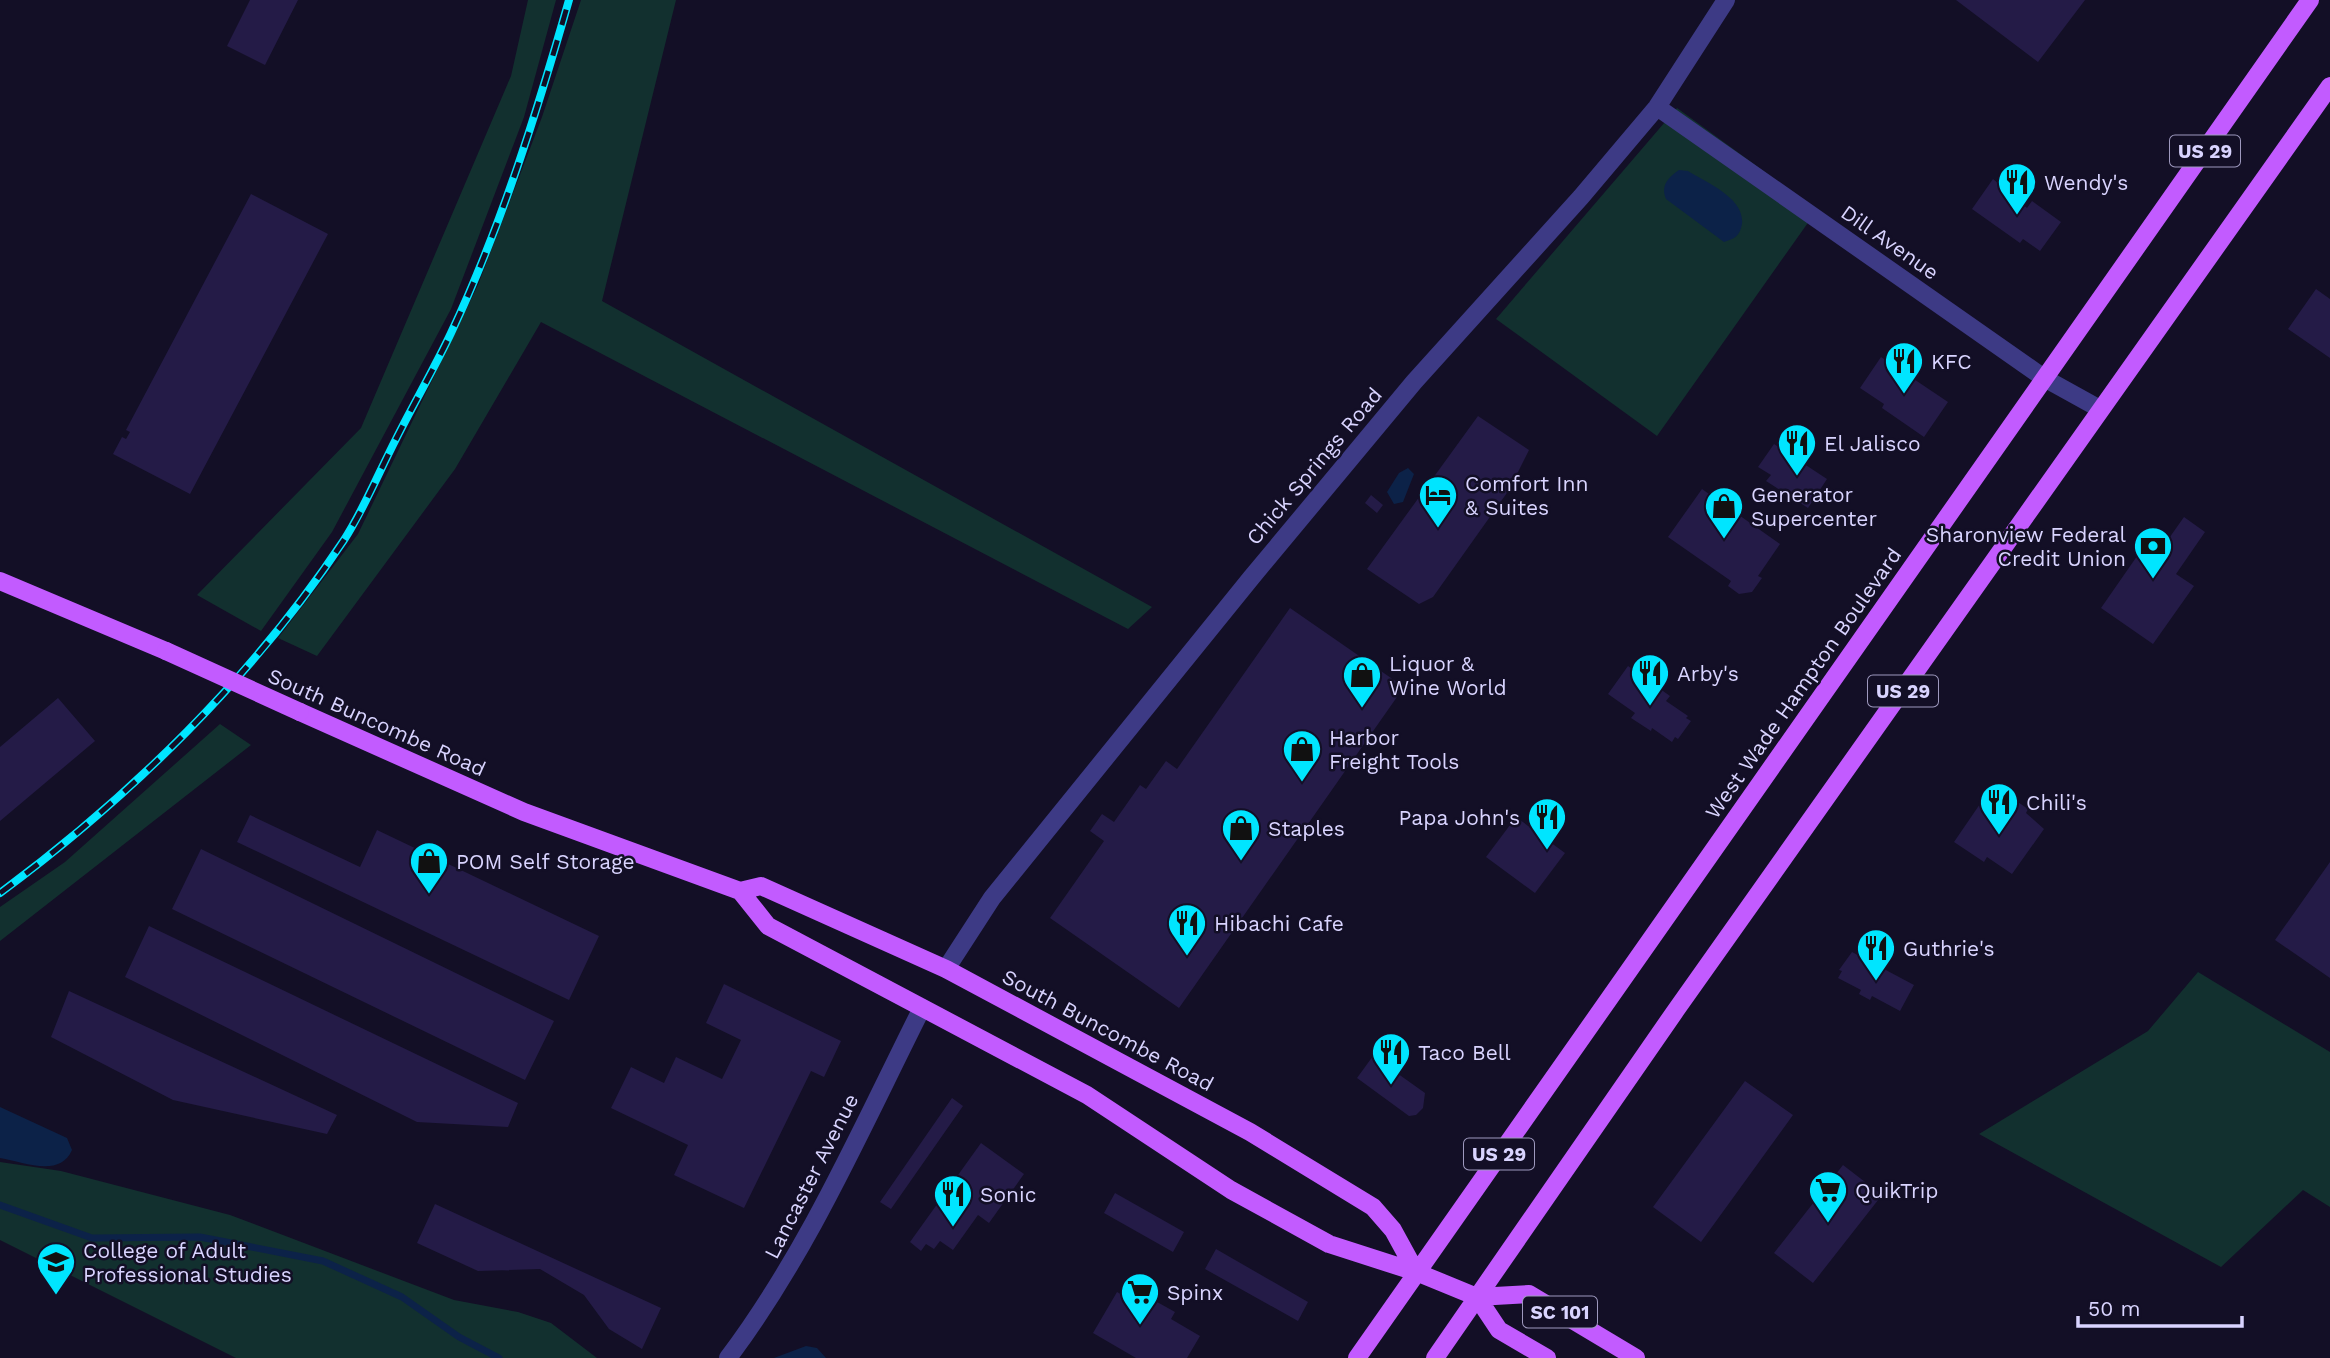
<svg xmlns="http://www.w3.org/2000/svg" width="2330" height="1358" viewBox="0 0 2330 1358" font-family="'Work Sans',sans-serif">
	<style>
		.green { fill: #12302f }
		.water { fill: #0c2248 }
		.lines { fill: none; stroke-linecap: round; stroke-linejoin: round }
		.stream { stroke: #0c2248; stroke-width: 7 }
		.building { fill: #241b47 }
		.minor { stroke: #3d3a85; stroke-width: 18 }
		.major { stroke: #c25bff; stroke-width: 18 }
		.rail-casing { stroke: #00e5ff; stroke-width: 8 }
		.rail { stroke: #130f26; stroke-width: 5; stroke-dasharray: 16; stroke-linecap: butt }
		.major-bridge { stroke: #c25bff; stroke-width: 18 }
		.labels { text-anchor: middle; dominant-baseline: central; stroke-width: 5; stroke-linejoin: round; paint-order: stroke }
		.shield { fill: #130f26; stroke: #9e99be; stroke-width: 2 }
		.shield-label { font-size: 19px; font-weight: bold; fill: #d9d4ff }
		.poi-label { font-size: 21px; fill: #d9d4ff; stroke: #130f26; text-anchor: start }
		.street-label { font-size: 21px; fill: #d9d4ff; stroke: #130f26 }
	</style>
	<rect width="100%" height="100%" fill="#130f26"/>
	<!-- green -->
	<path class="green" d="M528 0H556L524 117 451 309 332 532 261 631 197 595 361 428 511 76Z
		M581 0H676L602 301 1152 607 1128 629 541 322 455 469 317 656 278 638 358 534 478 285 542 117Z
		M1677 108 1817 210 1657 436 1496 319Z
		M220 724 251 745 0 941V907L65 862Z
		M2198 972 2330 1052V1207L2303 1190 2221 1267 1979 1134 2148 1031Z
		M0 1162 61 1171 230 1215 454 1300 518 1312 551 1323 597 1358H236L0 1240Z"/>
	<!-- water -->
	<path class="water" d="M1679 170 1688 171C1707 183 1745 198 1742 224 1740 236 1734 239 1724 242L1666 199C1660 185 1669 177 1679 170Z
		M1408 468 1414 474 1403 502 1394 504 1387 492 1399 473Z
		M0 1107 67 1138 72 1150C60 1178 24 1162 0 1158Z
		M806 1346 817 1348 826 1358H774Z"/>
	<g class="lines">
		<!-- stream -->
		<path class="stream" d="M0 1205 92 1238 200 1237 323 1261 402 1297 459 1337 499 1358"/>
	</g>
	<!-- building -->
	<path class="building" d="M250 0H298L265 65 227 46Z
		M1956 0H2085L2038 62Z
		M1993 179 2027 208 2032 201 2061 222 2040 251 2023 239 2020 243 1972 209Z
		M251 194 328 234 190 494 113 454 122 437 126 439 130 432 126 430Z
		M2316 289 2330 299V358L2288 329Z
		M1881 357 1948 402 1924 437 1882 408 1884 404 1860 388Z
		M1478 416 1529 450 1509 490 1433 597 1419 604 1367 569Z
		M1774 444 1827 479 1808 508 1766 481 1771 475 1758 467Z
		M1702 489 1780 544 1758 576 1762 578 1752 592 1739 594 1728 586 1731 581 1668 537Z
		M1371 495 1383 505 1377 513 1365 503Z
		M2184 517 2205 532 2176 574 2194 586 2153 644 2101 608 2142 549 2155 558Z
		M1290 608 1404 687 1179 1008 1050 918 1104 841 1090 831 1102 814 1114 822 1140 785 1146 789 1166 761 1177 769Z
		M1628 666 1670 696 1666 701 1688 716 1686 718 1691 721 1678 739 1675 737 1672 742 1652 728 1651 731 1631 718 1635 713 1608 694Z
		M58 698 95 741 0 821V747Z
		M1993 785 2028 809 2026 813 2044 829 2012 874 1987 857 1984 862 1954 842Z
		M250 815 360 867 377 830 599 936 569 1000 237 842Z
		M1516 817 1565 853 1535 893 1486 857Z
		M201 849 554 1021 525 1080 172 909Z
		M2330 862V978L2275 940Z
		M149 926 518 1103 508 1127 417 1122 125 977Z
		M1852 952 1914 985 1900 1011 1872 996 1870 1000 1859 994 1861 990 1838 978 1842 971 1839 970Z
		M724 984 841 1041 824 1077 811 1071 744 1208 674 1175 688 1145 611 1108 631 1067 664 1083 676 1057 722 1079 741 1040 706 1023Z
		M69 991 337 1115 327 1134 173 1100 51 1037Z
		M1373 1056 1425 1093 1423 1108 1416 1115 1409 1116 1357 1078Z
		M1745 1081 1793 1115 1701 1242 1653 1207Z
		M952 1098 963 1106 891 1209 880 1202Z
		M981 1143 1024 1174 989 1223 978 1215 953 1250 940 1241 934 1249 926 1244 921 1251 910 1242Z
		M1843 1165 1882 1195 1813 1283 1774 1253Z
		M1115 1193 1184 1232 1173 1252 1104 1213Z
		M435 1204 661 1308 642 1349 609 1329 584 1295 540 1269 478 1271 417 1243Z
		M1216 1249 1308 1302 1298 1321 1205 1269Z
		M1117 1292 1145 1308 1150 1298 1175 1312 1171 1319 1200 1336 1187 1358H1136L1093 1333Z"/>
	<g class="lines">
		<!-- minor -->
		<path class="minor" d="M1657 107 2044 378 2100 409
			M946 969 992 898 1251 578 1414 382 1581 197 1657 107 1726 0
			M728 1358C809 1250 862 1127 922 1008"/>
		<!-- major -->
		<path class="major" d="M0 581 166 651
			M300 712 524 812 740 891 761 886 946 969 1250 1132 1373 1207 1393 1230 1416 1272
			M740 891 768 926 1087 1095 1231 1190 1329 1244 1416 1272 1477 1297 1529 1294 1636 1358
			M1477 1297 1499 1330 1547 1358
			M1357 1358 2310 0
			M1435 1358 1676 1010 2330 86"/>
		<!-- rail casing -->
		<g class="rail-casing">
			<path id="rail" d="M0 893C131 796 253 677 344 540 364 509 379 472 396 439 414 403 434 369 451 333 501 227 537 112 569 0"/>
		</g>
		<!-- rail -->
		<use href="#rail" class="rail"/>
		<!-- major-bridge -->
		<path class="major-bridge" d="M166 651 300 712"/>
	</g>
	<!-- icons -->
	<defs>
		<g id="restaurant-pin" transform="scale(2.0125)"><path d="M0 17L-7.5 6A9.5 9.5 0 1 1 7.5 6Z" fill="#00e5ff" stroke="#130f26"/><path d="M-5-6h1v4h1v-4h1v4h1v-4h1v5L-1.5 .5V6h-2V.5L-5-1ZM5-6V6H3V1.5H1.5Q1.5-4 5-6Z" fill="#111"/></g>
		<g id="hotel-pin" transform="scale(2.0125)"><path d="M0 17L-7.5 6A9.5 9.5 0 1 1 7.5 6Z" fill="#00e5ff" stroke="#130f26"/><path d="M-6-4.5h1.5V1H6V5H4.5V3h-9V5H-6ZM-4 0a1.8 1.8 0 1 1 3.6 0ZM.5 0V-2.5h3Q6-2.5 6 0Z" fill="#111"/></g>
		<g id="shop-pin" transform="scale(2.0125)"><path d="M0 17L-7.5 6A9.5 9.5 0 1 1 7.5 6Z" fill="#00e5ff" stroke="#130f26"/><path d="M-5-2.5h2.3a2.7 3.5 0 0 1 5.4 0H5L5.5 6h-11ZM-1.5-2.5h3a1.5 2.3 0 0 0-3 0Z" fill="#111"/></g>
		<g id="bank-pin" transform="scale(2.0125)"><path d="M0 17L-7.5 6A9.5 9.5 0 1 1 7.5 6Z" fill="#00e5ff" stroke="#130f26"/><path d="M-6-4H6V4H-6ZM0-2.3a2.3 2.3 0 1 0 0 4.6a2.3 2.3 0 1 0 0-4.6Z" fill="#111"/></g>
		<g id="supermarket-pin" transform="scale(2.0125)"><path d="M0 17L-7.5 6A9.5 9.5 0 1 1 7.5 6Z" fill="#00e5ff" stroke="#130f26"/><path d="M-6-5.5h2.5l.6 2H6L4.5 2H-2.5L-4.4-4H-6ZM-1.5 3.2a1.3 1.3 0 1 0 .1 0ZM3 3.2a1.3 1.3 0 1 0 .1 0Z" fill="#111"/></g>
		<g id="university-pin" transform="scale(2.0125)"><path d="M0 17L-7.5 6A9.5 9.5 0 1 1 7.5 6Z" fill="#00e5ff" stroke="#130f26"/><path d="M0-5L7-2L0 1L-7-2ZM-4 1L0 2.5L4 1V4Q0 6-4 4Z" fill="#111"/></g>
	</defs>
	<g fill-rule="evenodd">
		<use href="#restaurant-pin" x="2017" y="182"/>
		<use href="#restaurant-pin" x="1904" y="361"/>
		<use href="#restaurant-pin" x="1797" y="443"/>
		<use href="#hotel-pin" x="1438" y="495"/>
		<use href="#shop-pin" x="1724" y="506"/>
		<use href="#bank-pin" x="2153" y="546"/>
		<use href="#restaurant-pin" x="1650" y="673"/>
		<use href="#shop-pin" x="1362" y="675"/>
		<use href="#shop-pin" x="1302" y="749"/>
		<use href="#restaurant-pin" x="1999" y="802"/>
		<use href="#restaurant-pin" x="1547" y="817"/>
		<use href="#shop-pin" x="1241" y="828"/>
		<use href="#shop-pin" x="429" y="861"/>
		<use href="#restaurant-pin" x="1187" y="923"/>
		<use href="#restaurant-pin" x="1876" y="948"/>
		<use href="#restaurant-pin" x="1391" y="1052"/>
		<use href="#supermarket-pin" x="1828" y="1190"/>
		<use href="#restaurant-pin" x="953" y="1194"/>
		<use href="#university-pin" x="56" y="1262"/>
		<use href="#supermarket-pin" x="1140" y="1292"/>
	</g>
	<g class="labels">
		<!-- shield labels -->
		<g class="shield">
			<rect x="2170" y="135.5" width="70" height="31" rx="5"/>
			<rect x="1868" y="675.5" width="70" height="31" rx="5"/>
			<rect x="1464" y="1138.5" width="70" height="31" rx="5"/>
			<rect x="1523" y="1296.5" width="74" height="31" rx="5"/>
		</g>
		<g class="shield-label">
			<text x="2205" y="151">US 29</text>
			<text x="1903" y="691">US 29</text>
			<text x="1499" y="1154">US 29</text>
			<text x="1560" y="1312">SC 101</text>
		</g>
		<!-- poi labels -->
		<g class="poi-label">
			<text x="2044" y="182">Wendy's</text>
			<text x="1931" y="361">KFC</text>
			<text x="1824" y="443">El Jalisco</text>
			<text x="1465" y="483">Comfort Inn<tspan x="1465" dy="24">&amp; Suites</tspan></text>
			<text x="1751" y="494">Generator<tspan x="1751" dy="24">Supercenter</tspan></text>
			<text x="2126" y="534" text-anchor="end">Sharonview Federal<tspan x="2126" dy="24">Credit Union</tspan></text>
			<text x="1389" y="663">Liquor &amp;<tspan x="1389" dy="24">Wine World</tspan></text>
			<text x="1677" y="673">Arby's</text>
			<text x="1329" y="737">Harbor<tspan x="1329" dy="24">Freight Tools</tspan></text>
			<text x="2026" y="802">Chili's</text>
			<text x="1520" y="817" text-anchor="end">Papa John's</text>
			<text x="1268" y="828">Staples</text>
			<text x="456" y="861">POM Self Storage</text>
			<text x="1214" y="923">Hibachi Cafe</text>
			<text x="1903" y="948">Guthrie's</text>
			<text x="1418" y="1052">Taco Bell</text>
			<text x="1855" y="1190">QuikTrip</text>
			<text x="980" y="1194">Sonic</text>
			<text x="83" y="1250">College of Adult<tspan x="83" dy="24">Professional Studies</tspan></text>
			<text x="1167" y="1292">Spinx</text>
		</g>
		<!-- street labels -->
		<g class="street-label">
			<text transform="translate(1890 242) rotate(35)">Dill Avenue</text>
			<text transform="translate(1314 466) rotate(-50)">Chick Springs Road</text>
			<text transform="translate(1803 683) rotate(-55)">West Wade Hampton Boulevard</text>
			<text transform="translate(377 722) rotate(24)">South Buncombe Road</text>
			<text transform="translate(1108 1030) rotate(28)">South Buncombe Road</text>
			<text transform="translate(811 1176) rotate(-63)">Lancaster Avenue</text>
		</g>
	</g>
	<!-- scale -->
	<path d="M2078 1316v10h164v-10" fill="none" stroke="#d9d4ff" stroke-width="3.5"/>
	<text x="2088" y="1316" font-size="21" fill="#d9d4ff" stroke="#130f26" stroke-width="5" paint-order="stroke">50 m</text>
</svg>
